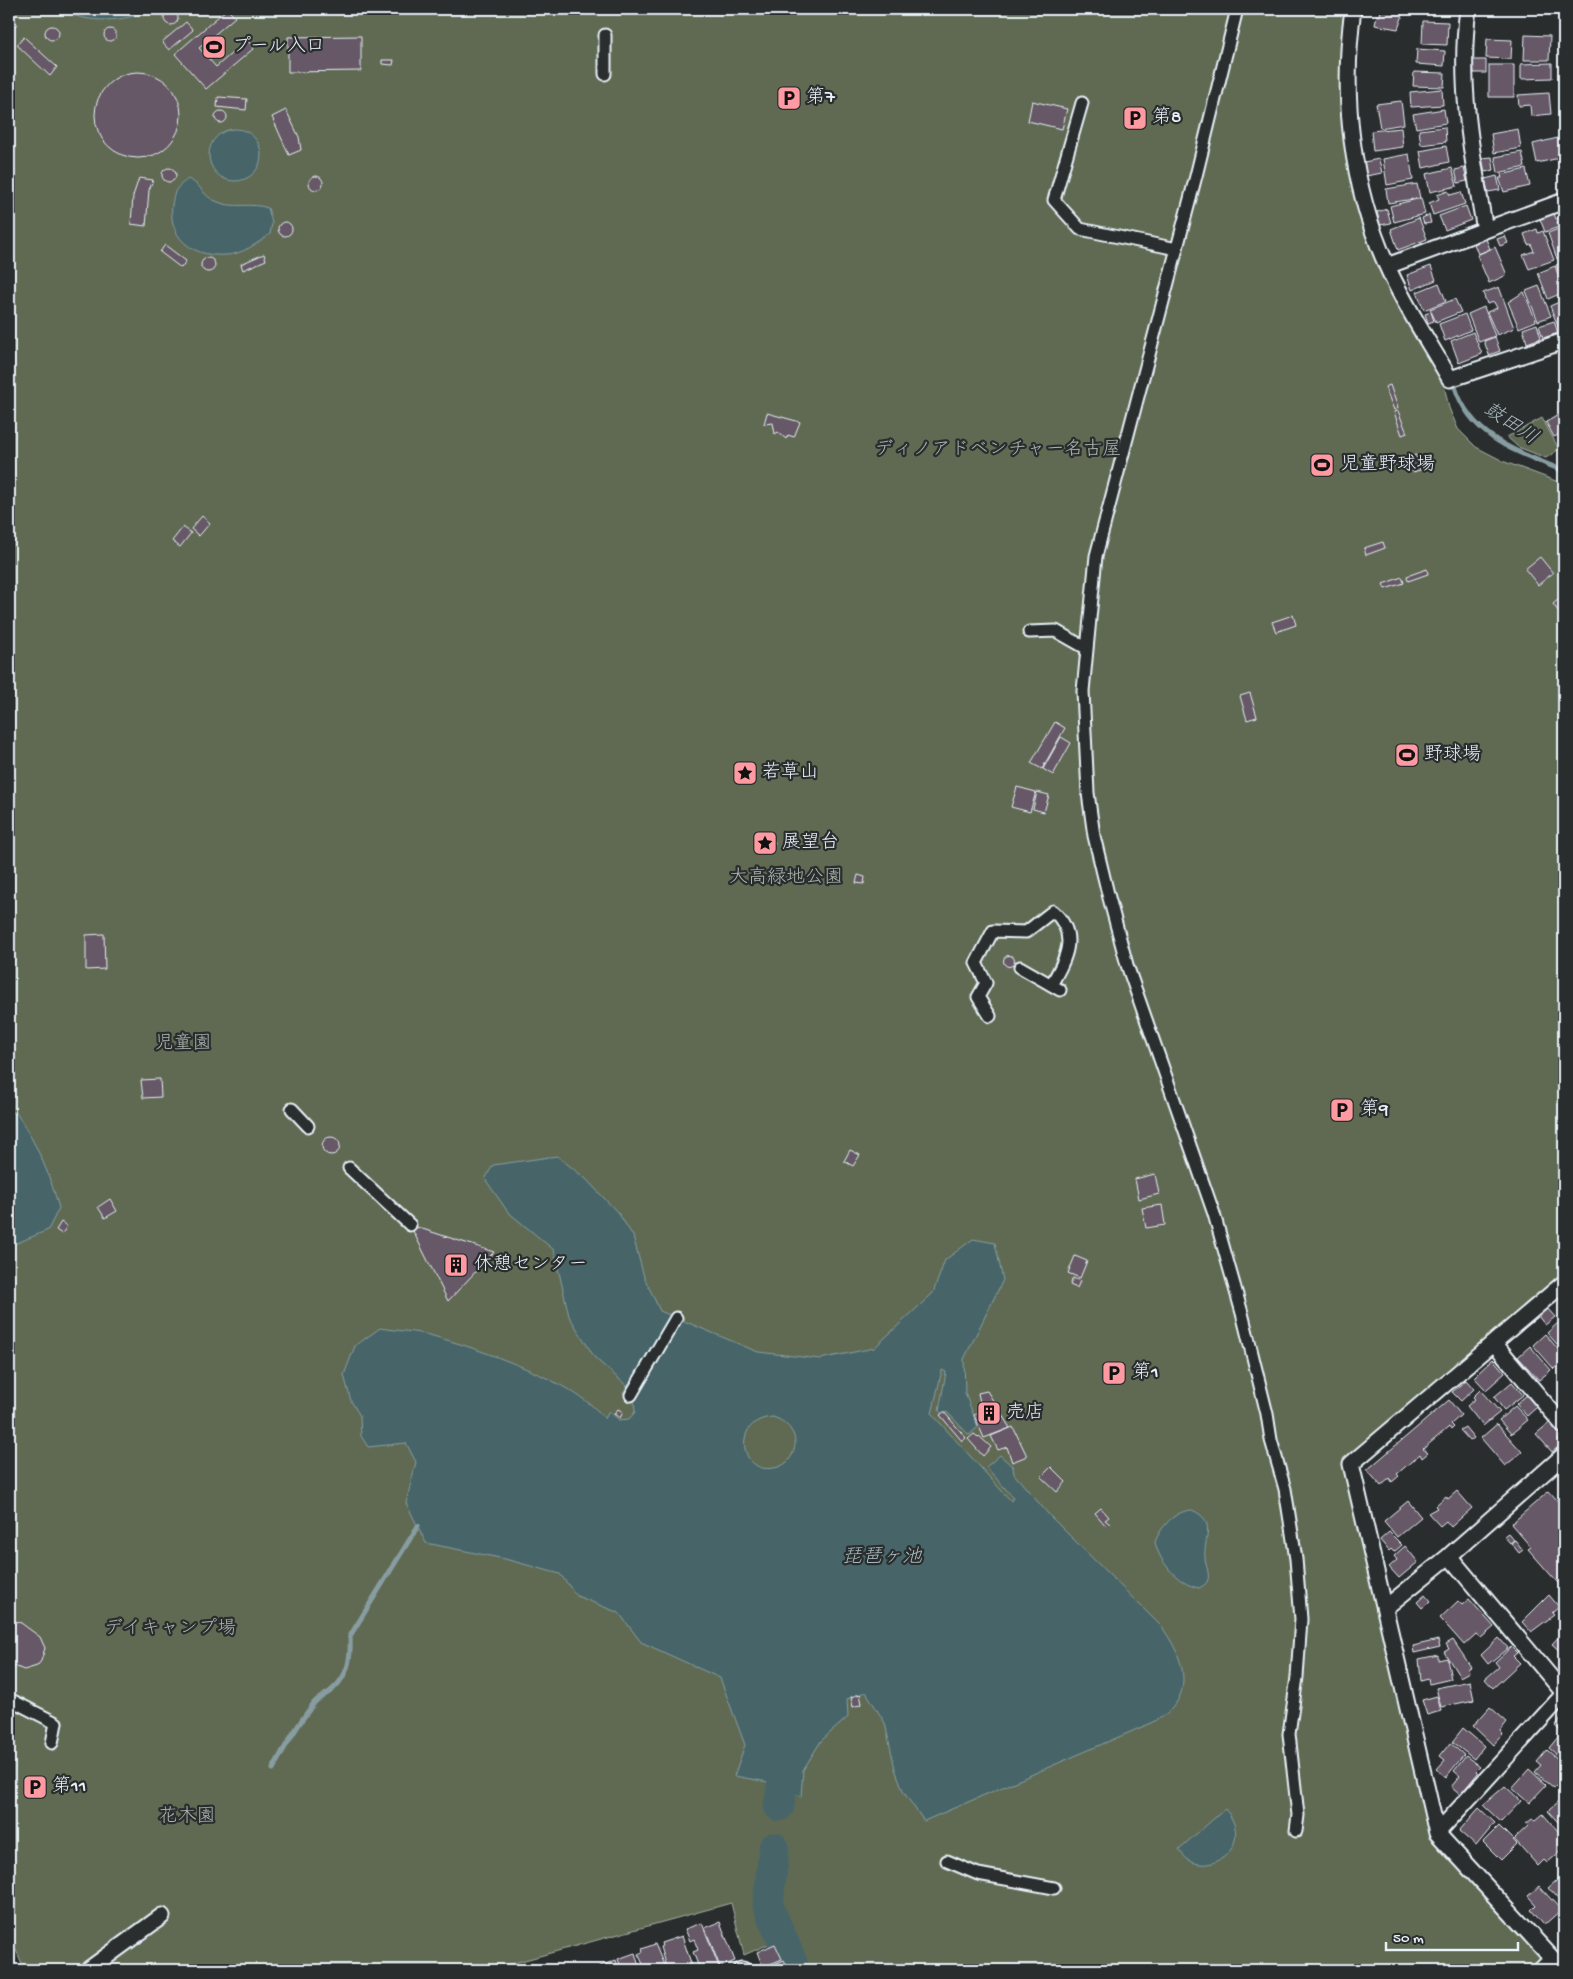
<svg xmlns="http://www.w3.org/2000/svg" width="1573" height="1979" viewBox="0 0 1573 1979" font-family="'Gochi Hand','Klee One',sans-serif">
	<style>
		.green { fill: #616b52; stroke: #a4aea5 }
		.water { fill: #466568; stroke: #879da2; fill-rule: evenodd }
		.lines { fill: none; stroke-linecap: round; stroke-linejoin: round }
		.stream { stroke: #879da2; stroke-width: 5 }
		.river { stroke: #466568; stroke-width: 31 }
		.building { fill: #665866; stroke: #e8f1f8 }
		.pedestrian-casing { stroke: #e8f1f8; stroke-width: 15 }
		.minor-casing { stroke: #e8f1f8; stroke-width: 19 }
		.pedestrian { stroke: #2a2d2e; stroke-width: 11 }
		.minor { stroke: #2a2d2e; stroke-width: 15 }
		.labels { text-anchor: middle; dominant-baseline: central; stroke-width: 4.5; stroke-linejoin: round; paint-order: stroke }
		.poi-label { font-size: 19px; fill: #e8f1f8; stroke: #2a2d2e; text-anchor: start }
		.park-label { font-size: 19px; fill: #abb5ad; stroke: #2a2d2e }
		.water-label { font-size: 20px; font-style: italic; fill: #a7b9be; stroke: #2a2d2e }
	</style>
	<rect width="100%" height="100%" fill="#2a2d2e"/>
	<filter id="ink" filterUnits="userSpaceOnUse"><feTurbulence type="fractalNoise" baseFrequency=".02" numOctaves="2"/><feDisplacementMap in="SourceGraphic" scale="10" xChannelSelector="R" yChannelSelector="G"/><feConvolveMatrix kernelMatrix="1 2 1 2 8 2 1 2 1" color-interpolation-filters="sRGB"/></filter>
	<g filter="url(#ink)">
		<!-- green -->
		<path class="green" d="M9 9H1347L1365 226 1375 259 1395 299 1442 376 1449 408 1458 429 1476 447 1505 462 1564 484V1271L1343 1460 1429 1837 1550 1970H791L778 1940 744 1955 731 1903 489 1970H99L96 1961 75 1970H25L9 1935Z
			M1542 418 1559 449 1546 458 1518 447 1507 437Z"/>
		<!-- water -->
		<path class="water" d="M60 9H153C126 22 87 25 60 9Z
			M209 155a26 26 0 1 1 52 0a26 26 0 1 1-52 0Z
			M188 179C204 186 201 196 218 202 234 209 251 202 268 208L272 223 270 234C258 243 241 255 226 255 187 258 162 231 175 192 177 187 184 182 188 179Z
			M15 1111C36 1142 49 1172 59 1208L48 1230 17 1243 9 1236V1114Z
			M557 1156 586 1179 619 1214 633 1236 644 1277 660 1311 758 1352 820 1359 874 1348 933 1293 945 1260 973 1239 995 1243 1003 1280 964 1359 965 1393 978 1427 969 1435 947 1412 943 1414 939 1411 946 1372 942 1370 932 1414 1011 1501 1013 1497 986 1467 1000 1455 1013 1467 1014 1474 1050 1516 1161 1626C1182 1654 1198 1694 1160 1718 1150 1724 1139 1728 1128 1733L924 1821 904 1793 895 1769 885 1723 866 1692 847 1699 848 1717 821 1741 803 1770 801 1797 779 1784 734 1776 745 1745 720 1678 641 1642 619 1613 577 1596 560 1574 505 1559 426 1543 406 1503 416 1462 406 1443 368 1447 361 1436 360 1416 351 1401 344 1375 355 1346 380 1328C397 1331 416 1331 433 1336 477 1348 579 1383 605 1419L609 1411 619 1420 629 1419 635 1412 634 1399 623 1393 627 1386 595 1358 569 1316 554 1250 508 1212 485 1179 493 1165ZM773 1417C789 1422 801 1438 792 1455 789 1462 782 1467 774 1468 739 1475 731 1419 773 1417Z
			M1192 1510C1218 1521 1203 1539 1205 1558 1206 1570 1215 1581 1199 1588 1179 1585 1159 1562 1155 1542 1161 1527 1174 1511 1192 1510Z
			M1225 1809C1260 1849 1199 1886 1179 1849Z"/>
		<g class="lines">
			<!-- stream -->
			<path class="stream" d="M1455 387C1472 439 1518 452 1564 471
				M273 1769C285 1746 298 1724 314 1703 319 1697 327 1695 333 1689 349 1675 351 1657 350 1636L418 1526"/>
			<!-- river -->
			<path class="river" d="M779 1806 782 1786
				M774 1848 768 1906 792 1962"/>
		</g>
		<!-- building -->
		<path class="building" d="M227 9 235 17 199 48 216 67 247 40 254 48 206 89 175 54Z
			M1381 9H1405L1398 29 1375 25 1377 15 1380 16Z
			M9 10 17 25 9 30Z
			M164 18a7 7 0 1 1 14 0a7 7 0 1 1-14 0Z
			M1423 21 1448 22 1447 45 1422 44Z
			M186 22 193 30 169 50 162 42Z
			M45 33a7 7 0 1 1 14 0a7 7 0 1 1-14 0Z
			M104 35a6 6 0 1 1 12 0a6 6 0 1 1-12 0Z
			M1525 35 1550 36 1549 60H1524Z
			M361 36V71L288 72V37Z
			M24 37 57 67 50 76 17 45Z
			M1487 39 1512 40 1511 59 1486 58Z
			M1417 49 1445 51 1444 66 1416 64Z
			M382 60H394L393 65 382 64Z
			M1473 60H1486V73H1474Z
			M1552 63V78L1521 79V64Z
			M1489 65H1514V97H1489Z
			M95 115a43 43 0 1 1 86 0a43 43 0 1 1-86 0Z
			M1414 72 1445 73 1444 87 1413 86Z
			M1442 89 1443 105 1411 107 1410 92Z
			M1549 93 1551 114 1531 116 1530 105 1519 106 1518 95Z
			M218 97 247 99 246 110 217 107Z
			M1032 101 1067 109 1062 129 1028 121Z
			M1401 101 1404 124 1380 128 1376 104Z
			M1444 109 1446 123 1416 128 1413 114Z
			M286 110 299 137 301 150 289 155 272 117Z
			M215 117a6 6 0 1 1 12 0a6 6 0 1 1-12 0Z
			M1445 127 1446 142 1421 145 1419 130Z
			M1401 128 1403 147 1373 151 1371 131Z
			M1518 129 1521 148 1494 153 1491 134Z
			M1562 137 1564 157 1537 163 1533 144Z
			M1446 146 1449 162 1423 168 1420 151Z
			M1522 152 1525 167 1498 173 1495 157Z
			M1409 154 1413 180 1387 185 1383 159Z
			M1492 157 1494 170 1485 172 1482 158Z
			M1379 159 1382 173 1366 176 1364 162Z
			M1452 168 1457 186 1430 192 1426 174Z
			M1464 168 1467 181 1458 183 1455 170Z
			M162 175a7 7 0 1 1 14 0a7 7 0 1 1-14 0Z
			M1526 169 1530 186 1504 192 1499 178H1502L1501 175Z
			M309 183a7 7 0 1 1 14 0a7 7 0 1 1-14 0Z
			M1497 176 1500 190 1488 192 1485 179Z
			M139 178 153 180 149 190 146 226 131 224 133 196Z
			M1417 184 1420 198 1388 203 1386 189Z
			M1448 191 1450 195 1461 192 1465 204 1433 215 1429 203 1439 199 1437 195Z
			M1421 198 1425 214 1394 222 1390 206Z
			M1466 206 1471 220 1445 230 1439 216Z
			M1387 209 1391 223 1380 225 1377 212Z
			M1554 214 1556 219 1559 218 1560 221 1557 222 1559 227 1545 232 1540 219Z
			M1429 215 1431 223 1424 224 1422 218Z
			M1419 218 1427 239 1398 250 1391 229Z
			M278 229a7 7 0 1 1 14 0a7 7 0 1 1-14 0Z
			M1564 227V257L1557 259 1548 233Z
			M1537 229 1538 233 1543 231 1554 260 1529 269 1523 255 1534 251 1531 244 1528 245 1524 234Z
			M1505 236 1508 243 1500 246 1497 239Z
			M1486 239 1490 249 1478 254 1474 244Z
			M165 245 186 261 181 268 160 252Z
			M1495 247 1507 275 1489 283 1477 255Z
			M264 254 266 260 243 270 241 264Z
			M201 265a7 7 0 1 1 14 0a7 7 0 1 1-14 0Z
			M1564 262V285L1556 265Z
			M1431 266 1436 280 1412 290 1407 275Z
			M1555 266 1564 292 1548 299 1538 273Z
			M1439 283 1446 301 1424 310 1417 292Z
			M1539 286 1551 316 1538 321 1526 291Z
			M1499 287 1514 328 1497 335 1487 312 1497 308 1494 302 1487 304 1483 293Z
			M1524 292 1536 321 1519 328 1508 302Z
			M1455 299 1461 312 1436 322 1430 309Z
			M1564 300V327L1559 329 1550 306Z
			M1484 307 1495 336 1479 342 1468 314Z
			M1431 312 1434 321 1428 323 1425 314Z
			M1465 314 1471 330 1445 341 1439 324Z
			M1554 321 1558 333 1543 338 1539 326Z
			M1537 324 1541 338 1527 343 1523 329Z
			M1473 332 1482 354 1459 363 1451 341Z
			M1495 337 1500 351 1489 355 1484 341Z
			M1390 385 1398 408 1394 410 1385 387Z
			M1398 411 1407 433 1402 435 1394 412Z
			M1564 412V436L1560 434 1554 437 1546 422Z
			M767 413 800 422 794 437 788 435 786 439 778 432 775 434 773 423 764 424Z
			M1416 455 1420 470 1413 472 1409 457Z
			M202 516 210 523 199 536 191 529Z
			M183 527 191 533 180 547 172 541Z
			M1383 542 1385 548 1366 555 1364 548Z
			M1540 557 1553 573 1538 585 1525 569Z
			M1427 569 1428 574 1408 581 1407 576Z
			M1402 577 1404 583 1385 589 1383 584Z
			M1564 595V619L1553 604Z
			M1293 615 1296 625 1276 632 1272 622Z
			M1250 693 1257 717 1247 720 1240 696Z
			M1055 722 1065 728 1042 769 1031 763Z
			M1061 737 1071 743 1053 775 1043 769Z
			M1017 787 1036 792 1030 812 1011 807Z
			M1037 792 1049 795 1044 812 1033 809Z
			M759 835 775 842 771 851 755 843Z
			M858 875 865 877 864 884 856 883Z
			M104 934 105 969 86 970V935Z
			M1003.5 961a5.5 5.5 0 1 1 11 0a5.5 5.5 0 1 1-11 0Z
			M160 1079 161 1097 143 1098 141 1080Z
			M322 1146a9 9 0 1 1 18 0a9 9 0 1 1-18 0Z
			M850 1150 860 1155 853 1166 844 1161Z
			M1155 1174 1159 1194 1139 1199 1135 1179Z
			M110 1199 117 1211 105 1218 98 1207Z
			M1162 1205 1165 1225 1146 1228 1142 1208Z
			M61 1222 67 1226 62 1234 56 1230Z
			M410 1225 494 1252 448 1301Z
			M1075 1256 1087 1261 1080 1278 1068 1273Z
			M1073 1278 1080 1281 1077 1288 1070 1285Z
			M1547 1308 1555 1317 1545 1325 1538 1316Z
			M1559 1322 1564 1328V1352L1547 1333Z
			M1545 1334 1564 1356V1359L1554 1369 1533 1345Z
			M1530 1346 1551 1370 1539 1380 1518 1357Z
			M1493 1359 1505 1373 1486 1390 1474 1377Z
			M1466 1380 1474 1389 1461 1401 1452 1392Z
			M1512 1382 1523 1395 1504 1410 1494 1397Z
			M1480 1390 1500 1412 1483 1426 1467 1406 1475 1399 1473 1397Z
			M987 1391 1010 1428 984 1438 974 1415 982 1411 978 1393Z
			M1527 1395 1537 1407 1527 1416 1516 1404Z
			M1449 1400 1461 1415 1451 1424 1454 1427 1451 1430 1449 1427 1423 1449 1428 1453 1422 1458 1420 1454 1397 1474 1399 1476 1392 1482 1390 1478 1381 1486 1367 1470Z
			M1515 1406 1528 1420 1511 1434 1499 1420Z
			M618 1409 623 1412 620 1418 614 1414Z
			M944 1412 966 1438 962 1441 940 1415Z
			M1549 1423 1562 1437 1558 1440 1562 1444 1552 1452 1536 1434Z
			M1497 1424 1522 1452 1505 1466 1481 1438Z
			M1013 1427 1027 1456 1012 1462 1007 1447 998 1450 991 1436Z
			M1465 1427 1474 1438 1470 1441 1460 1430Z
			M974 1434 978 1437 979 1436 991 1447 983 1456 968 1439Z
			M1051 1467 1066 1482 1057 1492 1041 1477Z
			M1457 1491 1472 1508 1451 1527 1446 1521 1440 1526 1428 1513 1437 1508 1435 1506 1446 1496 1448 1499Z
			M1549 1491 1564 1508V1529L1560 1532 1564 1537V1590L1528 1549 1531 1547 1511 1524Z
			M1408 1501 1421 1517 1397 1537 1384 1521Z
			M1101 1508 1109 1517 1105 1520 1110 1524 1107 1527 1095 1513Z
			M1389 1532 1402 1545 1394 1552 1391 1549 1389 1551 1380 1540Z
			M1508 1533 1514 1540 1510 1543 1504 1536Z
			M1515 1540 1523 1550 1519 1553 1511 1543Z
			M1405 1546 1418 1562 1399 1578 1389 1567 1397 1560 1394 1556Z
			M1425 1595 1430 1601 1422 1608 1417 1602Z
			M1549 1595 1559 1607 1552 1613 1554 1615 1531 1632 1522 1622Z
			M1469 1599 1494 1627 1481 1638 1476 1634 1464 1645 1440 1618 1458 1601 1462 1605Z
			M9 1619 21 1623 40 1637 45 1648 41 1661 37 1666 24 1670 9 1664Z
			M1564 1631V1652L1563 1654 1552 1644Z
			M1499 1638 1508 1648 1488 1664 1481 1655Z
			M1438 1640 1440 1647 1414 1653 1413 1646Z
			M1453 1640 1471 1667 1468 1669 1469 1672 1460 1677 1444 1652 1449 1649 1446 1644Z
			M1511 1647 1517 1653 1513 1656 1520 1663 1493 1688 1485 1679 1499 1667 1495 1662Z
			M1438 1655V1660L1447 1658 1451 1679 1429 1684 1428 1679 1421 1681 1419 1659Z
			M1470 1681 1474 1700 1441 1707 1436 1688Z
			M860 1694 862 1704 853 1707 851 1697Z
			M1437 1696 1441 1711 1427 1715 1422 1700Z
			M1490 1707 1507 1722 1500 1731 1503 1734 1493 1745 1473 1726Z
			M1564 1716V1735L1555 1726Z
			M1463 1728 1484 1746 1474 1759 1452 1742Z
			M1558 1737 1564 1742V1761L1549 1748Z
			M1450 1743 1464 1755 1446 1777 1437 1769 1445 1760 1440 1756Z
			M1547 1750 1564 1764V1784L1562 1787 1558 1784 1554 1788 1535 1772 1541 1765 1537 1762Z
			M1466 1756 1480 1767 1476 1771 1478 1773 1460 1795 1451 1787 1460 1776 1454 1771Z
			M1529 1769 1546 1785 1529 1803 1512 1788Z
			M1505 1786 1521 1801 1501 1822 1483 1805Z
			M1564 1797V1829L1548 1811Z
			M1479 1808 1495 1823 1476 1846 1459 1831Z
			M1543 1814 1564 1838V1848L1547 1863 1544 1860 1538 1866 1514 1839 1528 1826 1526 1824 1532 1819 1535 1821Z
			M1499 1826 1517 1844 1501 1860 1483 1842Z
			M1564 1874V1906L1548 1888Z
			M1539 1886 1561 1910 1544 1925 1531 1910 1536 1905 1528 1896Z
			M720 1922 735 1961 720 1967 705 1928Z
			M702 1923 719 1967 709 1970H700L693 1952 698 1950 694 1939 690 1941 685 1929Z
			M682 1936 693 1969 667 1970 660 1947 662 1946 661 1943Z
			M655 1944 666 1970H645L642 1962 638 1954 643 1952 642 1949Z
			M775 1944 782 1959 763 1967 757 1952Z
			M635 1953 640 1970H622L618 1959Z
			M616 1960 619 1970H595V1968Z
			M784 1960 789 1970H764L763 1969Z"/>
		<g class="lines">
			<!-- pedestrian casing -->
			<g class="pedestrian-casing">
				<path id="pedestrian" d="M1237 9 1196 176 1096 556 1083 691 1088 793 1094 836 1108 894 1127 965 1214 1214 1242 1313 1267 1414 1271 1440 1285 1489 1296 1559 1301 1619 1297 1677 1289 1734 1298 1815 1296 1831
					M605 74V35
					M1082 103 1054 200 1080 229 1177 249
					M1029 632 1056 631 1086 648
					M1020 967 1060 990
					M990 1016 978 997 986 983 976 963 993 931 1026 932 1053 911C1080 935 1065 960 1051 985
					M292 1109 308 1126
					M349 1168 410 1225
					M631 1395 676 1318
					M9 1699 56 1723 52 1743
					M947 1861 978 1874 1054 1888"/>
			</g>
			<!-- minor casing -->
			<g class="minor-casing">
				<path id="minor" d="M1353 9C1341 95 1351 186 1387 266 1404 305 1429 342 1450 379L1564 341
					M1485 230 1564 201
					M1387 266 1485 230C1472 156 1458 84 1468 9
					M1494 1343 1564 1426
					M1449 1556 1564 1693
					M1385 1608 1449 1556 1564 1455
					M1437 1833 1564 1694
					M88 1970 162 1916
					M741 1970H743
					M1541 1970 1546 1965
					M1563 1970 1437 1833 1351 1464 1564 1283"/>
			</g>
			<!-- pedestrian -->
			<use href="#pedestrian" class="pedestrian"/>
			<!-- minor -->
			<use href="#minor" class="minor"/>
		</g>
	</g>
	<!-- icons -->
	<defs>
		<g id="stadium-square" transform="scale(1.25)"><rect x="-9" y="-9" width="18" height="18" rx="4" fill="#ff9aa2" stroke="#2a2d2e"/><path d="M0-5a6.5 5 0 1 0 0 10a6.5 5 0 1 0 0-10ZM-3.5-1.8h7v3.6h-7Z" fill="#111"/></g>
		<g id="parking-square" transform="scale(1.25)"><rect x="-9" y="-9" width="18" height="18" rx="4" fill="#ff9aa2" stroke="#2a2d2e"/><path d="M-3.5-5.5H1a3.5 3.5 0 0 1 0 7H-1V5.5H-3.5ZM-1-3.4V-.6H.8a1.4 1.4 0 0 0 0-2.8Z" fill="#111"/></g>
		<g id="sight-square" transform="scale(1.25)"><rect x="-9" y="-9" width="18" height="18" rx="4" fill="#ff9aa2" stroke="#2a2d2e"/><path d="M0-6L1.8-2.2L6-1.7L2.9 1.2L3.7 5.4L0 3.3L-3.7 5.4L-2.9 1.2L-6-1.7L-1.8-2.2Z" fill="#111"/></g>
		<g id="building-square" transform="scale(1.25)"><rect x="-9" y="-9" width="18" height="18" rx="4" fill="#ff9aa2" stroke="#2a2d2e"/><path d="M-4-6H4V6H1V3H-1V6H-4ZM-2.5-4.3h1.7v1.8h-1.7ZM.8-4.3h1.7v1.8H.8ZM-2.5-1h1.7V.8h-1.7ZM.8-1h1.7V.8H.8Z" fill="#111"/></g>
	</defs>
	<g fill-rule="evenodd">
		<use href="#stadium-square" x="214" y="47"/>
		<use href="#parking-square" x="789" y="98"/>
		<use href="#parking-square" x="1135" y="118"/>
		<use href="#stadium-square" x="1322" y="465"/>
		<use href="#stadium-square" x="1407" y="755"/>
		<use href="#sight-square" x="745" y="773"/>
		<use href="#sight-square" x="765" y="843"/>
		<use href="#parking-square" x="1342" y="1110"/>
		<use href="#building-square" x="456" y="1265"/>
		<use href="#parking-square" x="1114" y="1373"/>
		<use href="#building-square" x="989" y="1413"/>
		<use href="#parking-square" x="35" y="1787"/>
	</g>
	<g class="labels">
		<!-- poi labels -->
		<g class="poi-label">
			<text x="232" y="47">プール入口</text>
			<text x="806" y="98">第7</text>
			<text x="1152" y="118">第8</text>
			<text x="1340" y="465">児童野球場</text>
			<text x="1424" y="755">野球場</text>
			<text x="762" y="773">若草山</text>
			<text x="782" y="843">展望台</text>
			<text x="1360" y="1110">第9</text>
			<text x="474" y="1265">休憩センター</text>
			<text x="1132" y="1373">第1</text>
			<text x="1006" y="1413">売店</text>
			<text x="52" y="1787">第11</text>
		</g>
		<!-- park labels -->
		<g class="park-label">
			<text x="998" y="450">ディノアドベンチャー名古屋</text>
			<text x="786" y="878">大高緑地公園</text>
			<text x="183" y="1044">児童園</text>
			<text x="170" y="1629">デイキャンプ場</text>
			<text x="187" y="1817">花木園</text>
		</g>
		<!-- water labels -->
		<g class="water-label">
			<text transform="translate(1510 425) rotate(33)">鼓田川</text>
			<text x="882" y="1558">琵琶ヶ池</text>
		</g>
	</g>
	<!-- margin -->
	<rect width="1573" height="1979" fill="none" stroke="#2a2d2e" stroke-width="30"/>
	<rect x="15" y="15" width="1543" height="1949" fill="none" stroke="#e8f1f8" stroke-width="2" filter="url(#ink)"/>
	<!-- scale -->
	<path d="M1386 1942v8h132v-8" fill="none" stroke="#e8f1f8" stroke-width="2.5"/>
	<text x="1393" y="1942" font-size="15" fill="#e8f1f8" stroke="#2a2d2e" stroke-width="4" paint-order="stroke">50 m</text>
</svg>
